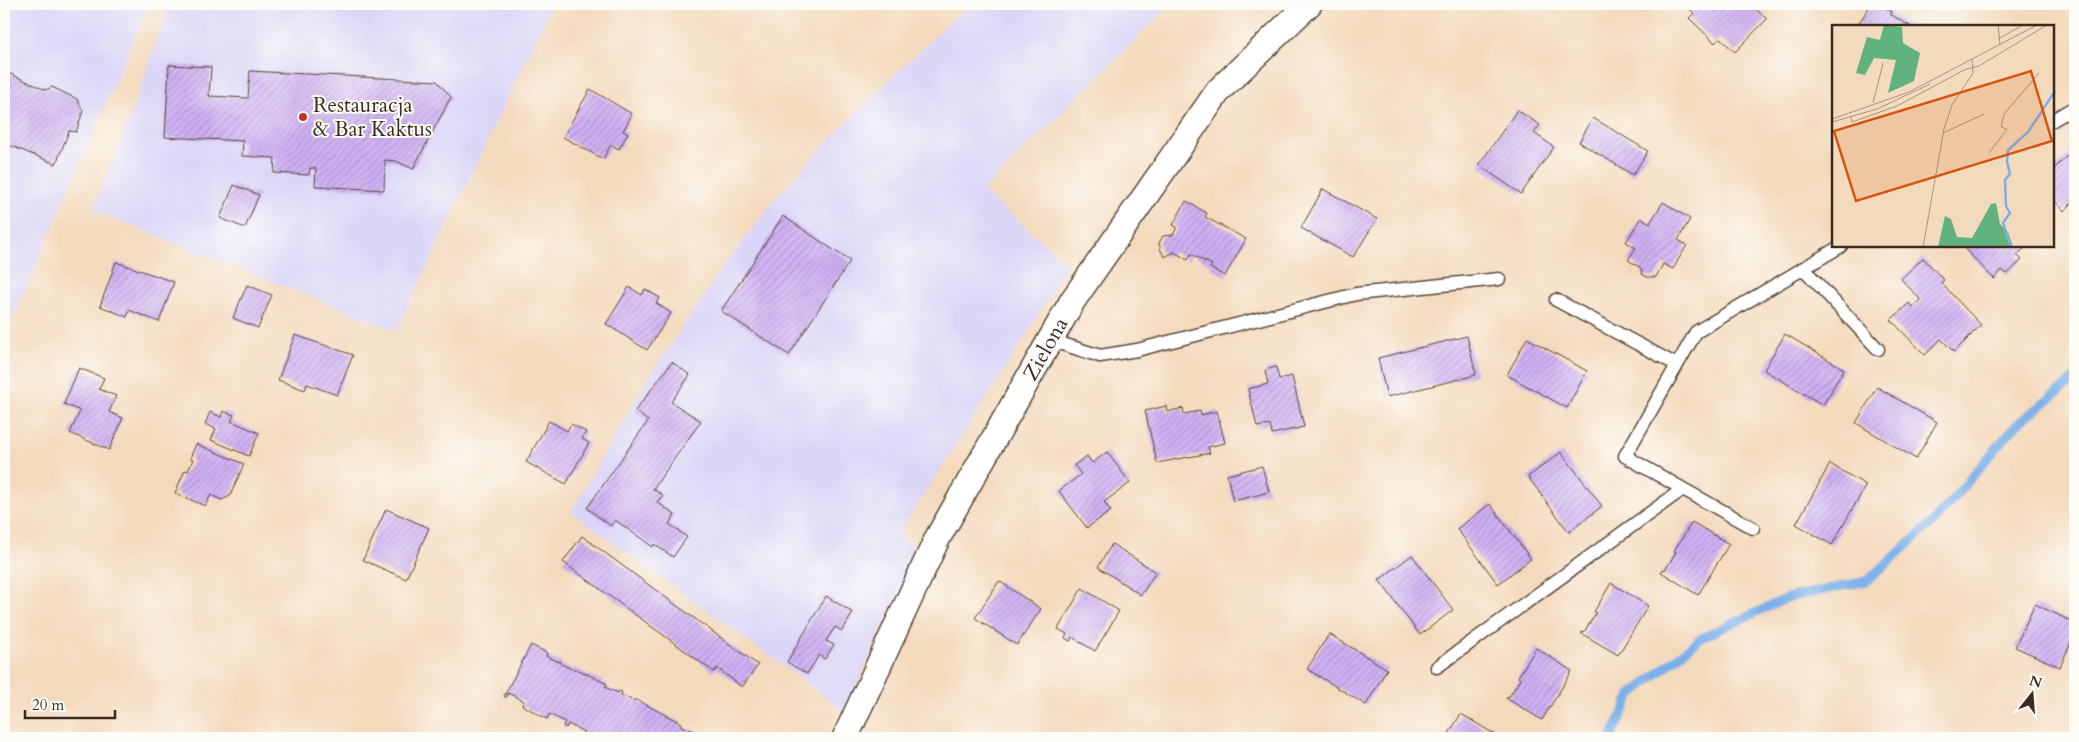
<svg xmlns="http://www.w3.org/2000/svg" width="2079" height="742" viewBox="0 0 2079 742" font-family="Cardo,serif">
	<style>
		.built { fill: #dad6f7 }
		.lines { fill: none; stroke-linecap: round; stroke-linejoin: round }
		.stream { stroke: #7bb0e9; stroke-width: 9 }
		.building { fill: url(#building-hatch) }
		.lane-casing { stroke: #574436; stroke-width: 15 }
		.street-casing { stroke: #574436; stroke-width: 28 }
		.lane { stroke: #fff; stroke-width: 12 }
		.street { stroke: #fff; stroke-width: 25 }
		.poi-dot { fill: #c8321e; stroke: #fdfcf7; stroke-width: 2 }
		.labels { text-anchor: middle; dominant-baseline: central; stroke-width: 4; stroke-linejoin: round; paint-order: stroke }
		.poi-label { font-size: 21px; fill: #3b2a1e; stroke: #fdfcf7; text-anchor: start }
		.street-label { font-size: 21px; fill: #3b2a1e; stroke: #fdfcf7 }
		.inset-river { fill: none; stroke: #7bb0e9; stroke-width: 2.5 }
		.inset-road { fill: none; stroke: #aa947d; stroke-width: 1 }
		.view { fill: #d7540e; fill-opacity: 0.15; stroke: #d7540e; stroke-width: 2.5 }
		.inset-edge { fill: none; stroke: #3b2a1e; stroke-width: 2.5 }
	</style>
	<defs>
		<pattern id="building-hatch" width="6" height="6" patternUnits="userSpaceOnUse" patternTransform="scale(1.25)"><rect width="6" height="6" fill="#d0b2f5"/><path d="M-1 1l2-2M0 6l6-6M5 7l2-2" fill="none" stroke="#aa91c6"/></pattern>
	</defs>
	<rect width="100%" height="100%" fill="#fdfcf7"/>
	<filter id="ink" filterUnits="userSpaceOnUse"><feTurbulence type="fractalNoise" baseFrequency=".02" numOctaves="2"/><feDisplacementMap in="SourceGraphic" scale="10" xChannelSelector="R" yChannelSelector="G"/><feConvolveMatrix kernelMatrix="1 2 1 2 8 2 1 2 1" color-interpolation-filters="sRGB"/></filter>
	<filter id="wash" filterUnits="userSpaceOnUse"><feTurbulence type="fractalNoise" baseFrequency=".0096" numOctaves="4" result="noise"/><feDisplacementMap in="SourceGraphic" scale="20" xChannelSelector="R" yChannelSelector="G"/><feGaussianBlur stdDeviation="1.12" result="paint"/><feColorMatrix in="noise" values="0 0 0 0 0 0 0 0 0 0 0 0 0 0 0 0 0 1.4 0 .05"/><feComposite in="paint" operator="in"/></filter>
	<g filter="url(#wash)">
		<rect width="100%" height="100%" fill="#f4dabd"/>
		<!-- built -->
		<path class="built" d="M4 4H149L4 338Z
			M169 4H552L397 331 92 210 131 116Z
			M969 4H1171L983 191 1068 264 1007 367 897 536 919 549 845 711 571 512 645 383 732 254 781 191 870 98Z"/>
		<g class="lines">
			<!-- stream -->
			<path class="stream" d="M1611 738 1631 695 1701 638 1787 598 1867 581 1934 521 2017 424 2075 379"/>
		</g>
		<g id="blocks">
			<!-- building -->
			<path class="building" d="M1684 4H1750L1767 19 1735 52 1720 38 1715 43 1689 18 1694 13Z
				M1871 4H1880L1892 12 1890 14 1910 26H1857Z
				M169 65 211 67 209 96 248 98 250 71 437 81 451 97 413 169 396 161 385 160 384 190 315 186 316 168H310L309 175 274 173 275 158 242 156 243 141 165 137Z
				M4 71 46 90 52 87 77 99 83 111 76 132 69 131 56 164 4 143Z
				M590 89 632 114 623 131 628 133 619 149 611 145 603 159 563 137Z
				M1517 110 1540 125 1534 133 1554 147 1521 194 1479 165Z
				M1593 118 1648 151 1633 175 1579 142Z
				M2075 148V200L2064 211 2053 199V170Z
				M234 185 259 195 245 228 220 218Z
				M1323 189 1377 219 1353 257 1301 228Z
				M1186 201 1207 213 1205 217 1246 239 1225 276 1210 268 1212 265 1191 254 1188 260 1174 252 1165 257 1161 251 1159 243 1163 236 1173 235 1177 227 1173 225Z
				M1663 202 1690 219 1678 240 1687 245 1673 269 1663 264 1656 277H1647L1642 274 1641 268 1628 260 1636 248 1626 242 1641 218 1650 223Z
				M783 216 850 261 789 355 721 311Z
				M1968 246H2027L2017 255 2022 260 2007 274 2002 270 1994 279 1965 249Z
				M1923 258 1944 280 1941 283 1981 325 1954 352 1941 339 1925 355 1891 320 1909 303 1912 308 1921 300 1901 279Z
				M116 262 174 282 159 322 129 310 127 317 100 306Z
				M247 285 272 295 258 328 233 318Z
				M629 287 642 295 645 289 660 298 656 303 671 313 647 350 606 324Z
				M1785 334 1844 369 1823 405 1764 370Z
				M295 335 353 355 337 395 307 384 305 390 278 380Z
				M1467 336 1476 375 1387 397 1378 358Z
				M1527 338 1587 371 1567 408 1507 375Z
				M672 362 690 375 671 402 701 421 653 489 663 495 657 502 675 515 669 524 687 537 673 557 654 544 653 547 615 520 611 526 587 508 648 421 635 411Z
				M1276 367 1279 379 1292 376 1304 427 1272 434 1270 425 1257 427 1248 389 1268 384 1265 370Z
				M79 368 104 378 99 389 116 396 109 412 123 418 109 450 70 433 80 411 64 404Z
				M1877 387 1937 422 1916 459 1856 423Z
				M1166 406 1167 412 1183 408 1184 414 1200 411 1201 415 1217 411 1225 443 1208 447 1210 453 1157 463 1145 411Z
				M223 411 234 415 231 421 259 433 249 456 211 440 216 429 205 424 210 412 221 417Z
				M549 421 567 431 571 424 586 432 582 439 589 443 566 484 526 462Z
				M196 444 244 464 230 496 222 500 211 495 205 506 175 493 185 470 188 471 193 460 190 458Z
				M1107 452 1130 483 1104 502 1111 511 1087 528 1059 491 1081 474 1074 465 1087 456 1092 463Z
				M1561 452 1602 506 1569 532 1528 477Z
				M1830 464 1866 485 1832 545 1796 524Z
				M1262 466 1269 492 1233 501 1227 475Z
				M1490 504 1531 559 1498 584 1457 529Z
				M386 509 429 528 406 579 363 560Z
				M1692 522 1729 544 1698 595 1661 572 1663 569 1665 570 1676 552 1674 551Z
				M582 536 758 665 742 687 717 668 714 672 563 562Z
				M1112 544 1156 572 1141 595 1098 567Z
				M1412 555 1453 610 1420 635 1379 580Z
				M999 581 1041 609 1017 645 975 618Z
				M1611 583 1648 606 1618 655 1581 633 1584 632 1596 613 1594 612Z
				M1082 588 1119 611 1095 651 1072 637 1070 641 1065 638 1067 634 1058 629Z
				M826 596 853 613 842 631 835 627 826 641 834 645 825 659 819 655 807 674 787 662Z
				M2035 604 2075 623V633L2060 667 2015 647Z
				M1329 634 1387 669 1366 705 1307 669Z
				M531 645 547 653 546 656 559 662 561 661V664L574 670 575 668 607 684 605 687 618 693 620 691 622 692 621 695 634 701 635 699 681 723V726L711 738H586L581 736 584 732 568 724 566 728 563 726 565 722 549 714 547 719 522 705 524 701 508 693 506 697 504 696Z
				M1536 648 1572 671 1542 720 1506 698 1509 697 1520 679 1518 677Z
				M1461 714 1501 738H1446Z"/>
		</g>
	</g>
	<g filter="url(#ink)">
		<use href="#blocks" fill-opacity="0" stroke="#574436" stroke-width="1"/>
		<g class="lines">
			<!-- lane casing -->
			<g class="lane-casing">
				<path id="lane" d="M2053 120 2075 107
					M1803 268 1878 349
					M1556 300 1677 365
					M1050 340 1100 356 1137 350 1356 294 1499 279
					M1683 489 1753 528
					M1437 667 1683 489 1625 456 1696 332 1841 246"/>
			</g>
			<!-- street casing -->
			<g class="street-casing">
				<g id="street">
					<path id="s1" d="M845 738 937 539 1073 300 1219 90 1309 4"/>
				</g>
			</g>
			<!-- lane -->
			<use href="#lane" class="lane"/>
			<!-- street -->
			<use href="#street" class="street"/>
		</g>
	</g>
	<!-- markers -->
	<circle class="poi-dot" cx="303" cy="117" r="5"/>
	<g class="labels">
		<!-- poi labels -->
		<g class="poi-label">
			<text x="313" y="105">Restauracja<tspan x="313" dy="24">&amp; Bar Kaktus</tspan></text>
		</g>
		<!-- street labels -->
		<g class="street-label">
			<text stroke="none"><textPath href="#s1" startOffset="438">Zielona</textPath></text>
		</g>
	</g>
	<!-- overview -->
	<g transform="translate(1832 25)">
		<rect width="222" height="222" fill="#f4dabd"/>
		<path d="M52 0 70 2 71 18 88 28 82 56 56 68 64 35 42 33 33 50 24 48 35 12 48 15ZM164 178 168 199 176 207 181 222H106L113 191 119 194 125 212 140 213 159 179Z" fill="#60b27e"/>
		<path class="inset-river" d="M179 222 171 198 178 188 174 181 173 155 178 149 175 137 176 125 196 107 223 66"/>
		<path class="inset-road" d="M166 0 168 19M166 14 191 0M41 78 51 38M19 92 20 97 65 81 134 44 147 41 215 0M0 94 77 67 205 0M0 97 45 84 98 59M111 108 152 89M157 128 175 104 169 102 172 89 207 48M91 222 112 104 120 80 141 48 140 34"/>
		<path class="view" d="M199 46 220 116 24 176 2 106Z"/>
		<rect width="222" height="222" class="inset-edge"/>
	</g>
	<!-- margin -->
	<rect width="2079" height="742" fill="none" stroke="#fdfcf7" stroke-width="20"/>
	<!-- north arrow -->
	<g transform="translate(2032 694) rotate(17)" stroke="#fdfcf7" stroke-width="4" paint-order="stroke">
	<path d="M0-4L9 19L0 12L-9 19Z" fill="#3b2a1e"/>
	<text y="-8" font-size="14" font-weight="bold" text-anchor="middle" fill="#3b2a1e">N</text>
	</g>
	<!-- scale -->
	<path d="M25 710v8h90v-8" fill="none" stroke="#3b2a1e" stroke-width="2.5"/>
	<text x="32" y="710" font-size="15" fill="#3b2a1e" stroke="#fdfcf7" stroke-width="4" paint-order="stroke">20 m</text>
</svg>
